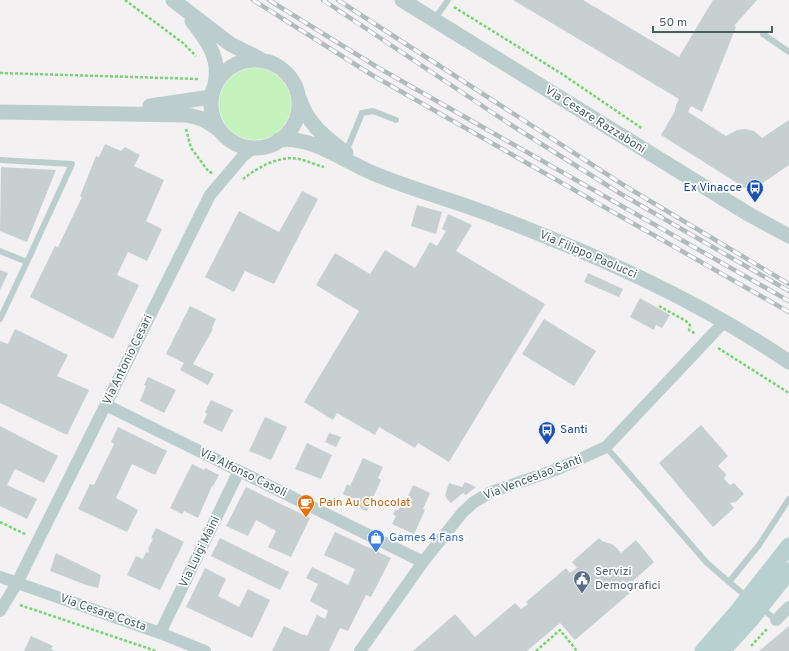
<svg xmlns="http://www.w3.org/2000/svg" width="789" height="651" viewBox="0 0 789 651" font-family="Overpass,sans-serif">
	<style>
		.green { fill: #c6f3bd }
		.building { fill: #c7cfd0 }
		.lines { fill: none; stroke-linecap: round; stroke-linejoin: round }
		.path { stroke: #77d472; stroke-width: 2.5; stroke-dasharray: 3 2; stroke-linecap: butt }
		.service { stroke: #bbcecd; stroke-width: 6 }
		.minor { stroke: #bbcecd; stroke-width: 12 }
		.tertiary { stroke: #bbcecd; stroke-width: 15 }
		.rail-casing { stroke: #b2bbbc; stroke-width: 4.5 }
		.rail { stroke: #fff; stroke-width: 3; stroke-dasharray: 9; stroke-linecap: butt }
		.secondary-bridge { stroke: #b8d1d0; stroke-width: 17 }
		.labels { text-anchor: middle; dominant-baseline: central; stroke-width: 3.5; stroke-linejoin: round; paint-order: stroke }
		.street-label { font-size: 12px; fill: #47605e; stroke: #fff }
		.transit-label { font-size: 12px; fill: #164399; stroke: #fff; text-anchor: end }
		.food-label { font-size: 12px; fill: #c56008; stroke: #fff; text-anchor: start }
		.shop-label { font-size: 12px; fill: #366cbe; stroke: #fff; text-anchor: start }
		.service-label { font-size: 12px; fill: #4e5e75; stroke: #fff; text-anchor: start }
	</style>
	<rect width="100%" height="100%" fill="#f3f1f2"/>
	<!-- green -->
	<path class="green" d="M219 104a36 36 0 1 1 72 0a36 36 0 1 1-72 0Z"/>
	<!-- building -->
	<path class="building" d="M513 0H583L679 57 713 0H757L734 26 736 27 702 112 691 106 688 112 726 136 737 130 745 129 754 131 762 138 789 120V165L760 185 757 180 745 188 661 135 675 111 676 105 679 99Z
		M105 144 121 151 125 147 140 155 134 166 164 180 146 221 162 229 147 261 128 252 117 275 139 285 113 339 30 297 55 246 58 247 82 197 80 196 96 156 99 157Z
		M1 167 56 170 27 242 0 231Z
		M302 191 318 199 274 284 245 271 234 292 205 277 239 211 279 232Z
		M417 205 442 212 436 234 411 226Z
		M448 214 472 225 456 251 545 304 449 462 418 443 415 448 379 427 375 435 337 413 333 420 304 402 359 311 316 285 335 253 370 274 385 250 415 268 430 242 437 246 446 231 442 229Z
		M0 270 8 273 0 290Z
		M588 273 623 289 619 297 584 282Z
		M640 298 670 315 662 328 656 325 654 330 630 317Z
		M190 306 216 319 212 328 213 329 193 364 214 374 208 385 180 370 184 363 166 354Z
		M544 319 596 351 574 386 522 354Z
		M15 329 68 355 57 376 89 390 67 435 0 403V341L8 344Z
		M148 377 176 390 164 413 140 401 146 386 144 385Z
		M211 400 233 410 222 432 203 423 207 414 205 412Z
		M265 417 287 427 271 460 249 451Z
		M701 425 728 456 718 466 726 474 724 479 730 485 734 483 744 494 736 502 730 503 734 508 713 527 659 463Z
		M0 426 58 456 44 483 15 469 7 485 37 499 27 519 0 506Z
		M118 427 167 451 155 475 132 464 116 498 138 510 127 532 78 509 90 484 94 485 114 444 111 442Z
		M329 433 341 437 336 447 325 442Z
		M307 443 332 455 321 479 295 469Z
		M363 458 383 467 378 478 381 480 367 511 351 503 353 499 343 494 347 484 350 486Z
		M192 464 204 470 205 468 219 475 213 486H212L198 518 184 511 182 514 170 508Z
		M465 482 476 487 466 495 463 493 451 503 447 499 445 495 449 483 462 487Z
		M413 485 430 493 423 509 425 510 414 534 392 524 396 516 393 514 395 510H398L403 499 406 501Z
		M246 487 310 518 291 557 268 547 276 531 256 520 248 536 226 526Z
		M156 528 184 542 160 590 127 575 136 556 143 559 146 552 148 553 149 550 148 549 153 539 151 538Z
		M335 532 391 558 371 597 366 595 348 631 340 628 329 651H272L284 626 303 635 304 634 307 636 317 615 325 619 328 611 310 601 318 584 306 578 312 567 348 585 355 569 324 555Z
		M220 538 289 572 280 590 211 556Z
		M599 538 602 541 614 545V547L615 546 621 553 636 540 654 562 633 581 638 586 575 640 560 623 527 651H413L455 614 475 637 515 603 521 609 528 604 526 602 566 568 570 573 577 568 572 562Z
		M56 553 101 575 98 588 86 585 50 571Z
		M205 568 226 579 218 596 239 607 248 589 270 600 252 638 186 607Z
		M789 626V651H759Z
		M31 636 53 646 51 649 55 651H24Z"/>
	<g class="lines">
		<!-- path -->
		<path class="path" d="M125 0 183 43 196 56
			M454 7 562 74 643 129
			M0 73 199 79
			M186 129 191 148 209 172 213 173
			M243 179C258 167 280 155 299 159 308 161 316 165 324 167
			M659 306 686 321 690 325 689 330 696 334
			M718 348 789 393
			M0 522 27 535
			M20 605 156 651
			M751 646 767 629
			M536 651 560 630 577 651"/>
		<!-- service -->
		<path class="service" d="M434 20 448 0
			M763 34 789 52
			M346 152 362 113 373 111 396 120
			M0 160 72 164 27 262 0 251
			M0 319 27 262
			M606 447 707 563 729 582 759 545 789 499
			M729 582 747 597
			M760 607 776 620"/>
		<!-- minor -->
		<path class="minor" d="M106 405 423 562
			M0 577 160 633 205 651
			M0 611 17 583 210 195 243 156 254 148
			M776 620 789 607
			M160 633 239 471
			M360 651 423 562 462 513 474 502 491 492 558 469 606 447 725 321"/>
		<!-- tertiary -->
		<path class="tertiary" d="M173 0 230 44 260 59
			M402 0 750 215 789 236
			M192 21C207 40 221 59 215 84
			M211 104a44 44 0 1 1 88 0a44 44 0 1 1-88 0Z
			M300 100C308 125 327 138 346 153
			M150 106 211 97
			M0 112 187 115C200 117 208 121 219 130
			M279 140C314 136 344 162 375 174 411 189 449 199 486 213 592 253 695 298 789 362"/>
		<!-- rail casing -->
		<g class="rail-casing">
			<path id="rail" d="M253 0 372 75 789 312
				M269 0 377 67 789 301
				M323 0 508 123 621 194 789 291
				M338 0 625 186 789 284"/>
		</g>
		<!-- rail -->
		<use href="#rail" class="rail"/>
		<!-- secondary-bridge -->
		<path class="secondary-bridge" d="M703 651 738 611 789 546
			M722 651 751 619 789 571"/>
	</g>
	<!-- icons -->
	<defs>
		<g id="bus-pin" transform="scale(0.9)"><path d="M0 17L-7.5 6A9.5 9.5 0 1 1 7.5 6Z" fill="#1a4fb4" stroke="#fff"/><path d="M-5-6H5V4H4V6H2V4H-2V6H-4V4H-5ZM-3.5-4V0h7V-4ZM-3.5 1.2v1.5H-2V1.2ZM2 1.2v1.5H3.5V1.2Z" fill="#fff"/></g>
		<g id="cafe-pin" transform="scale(0.9)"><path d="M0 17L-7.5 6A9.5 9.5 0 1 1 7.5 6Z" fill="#e8710a" stroke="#fff"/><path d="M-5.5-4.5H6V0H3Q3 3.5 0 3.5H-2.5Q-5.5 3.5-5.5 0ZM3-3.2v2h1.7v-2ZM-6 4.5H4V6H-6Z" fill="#fff"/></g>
		<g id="shop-pin" transform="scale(0.9)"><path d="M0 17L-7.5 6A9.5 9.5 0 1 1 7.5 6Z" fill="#3f7fe0" stroke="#fff"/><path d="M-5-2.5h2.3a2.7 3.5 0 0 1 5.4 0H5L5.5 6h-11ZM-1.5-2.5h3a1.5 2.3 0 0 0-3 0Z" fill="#fff"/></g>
		<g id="civic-pin" transform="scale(0.9)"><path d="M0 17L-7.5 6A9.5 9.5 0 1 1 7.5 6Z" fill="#5c6f8a" stroke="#fff"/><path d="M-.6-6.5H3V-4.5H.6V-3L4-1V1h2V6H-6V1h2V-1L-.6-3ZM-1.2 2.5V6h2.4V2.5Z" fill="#fff"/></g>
	</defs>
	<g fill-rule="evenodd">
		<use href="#bus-pin" x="755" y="188"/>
		<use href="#bus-pin" x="547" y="430"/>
		<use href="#cafe-pin" x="306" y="503"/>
		<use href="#shop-pin" x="376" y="538"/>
		<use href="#civic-pin" x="582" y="579"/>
	</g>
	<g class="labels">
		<!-- street labels -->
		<g class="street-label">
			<text transform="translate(595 120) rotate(32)">Via Cesare Razzaboni</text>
			<text transform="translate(588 255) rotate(23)">Via Filippo Paolucci</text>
			<text transform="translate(128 360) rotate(-64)">Via Antonio Cesari</text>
			<text transform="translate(243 473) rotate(26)">Via Alfonso Casoli</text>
			<text transform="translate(533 478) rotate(-21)">Via Venceslao Santi</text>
			<text transform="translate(200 552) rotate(-64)">Via Luigi Maini</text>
			<text transform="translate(103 613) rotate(19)">Via Cesare Costa</text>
		</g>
		<!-- transit labels -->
		<g class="transit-label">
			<text x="742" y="188">Ex Vinacce</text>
			<text x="560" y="430" text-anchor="start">Santi</text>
		</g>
		<!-- food labels -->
		<g class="food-label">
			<text x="319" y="503">Pain Au Chocolat</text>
		</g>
		<!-- shop labels -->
		<g class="shop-label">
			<text x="389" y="538">Games 4 Fans</text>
		</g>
		<!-- service labels -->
		<g class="service-label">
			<text x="595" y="572">Servizi<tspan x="595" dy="14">Demografici</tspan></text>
		</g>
	</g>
	<!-- scale -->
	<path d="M653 26v6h119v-6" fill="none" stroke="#47605e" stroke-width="2"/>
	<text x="659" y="26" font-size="12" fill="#47605e" stroke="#ffffff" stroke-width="3" paint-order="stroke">50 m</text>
</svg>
